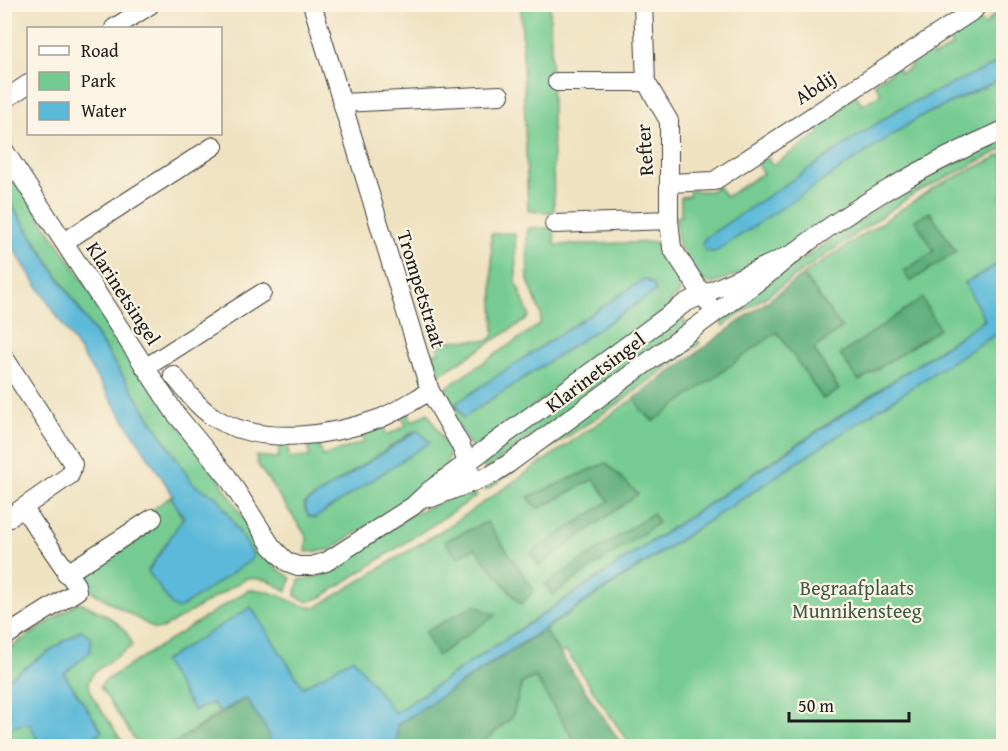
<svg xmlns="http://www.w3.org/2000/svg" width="1008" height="751" viewBox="0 0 1008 751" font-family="'Gentium Book Plus',serif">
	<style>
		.green { fill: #74cb91; stroke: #487456; stroke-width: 1.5; fill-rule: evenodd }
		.forest { fill: #5faf7b; stroke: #3e664c; stroke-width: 1.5 }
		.water { fill: #5bb9d9; stroke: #3c6a7a; stroke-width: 1.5 }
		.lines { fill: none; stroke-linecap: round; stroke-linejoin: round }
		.minor-casing { stroke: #3c3a35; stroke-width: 20 }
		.minor { stroke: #fff; stroke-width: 18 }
		.labels { text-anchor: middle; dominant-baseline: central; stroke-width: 4.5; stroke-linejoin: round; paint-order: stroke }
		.street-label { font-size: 20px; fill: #1c1c1c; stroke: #fcf5e5 }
		.park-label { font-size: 20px; fill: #3b5945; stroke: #fcf5e5 }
	</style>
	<rect width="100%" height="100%" fill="#fcf5e5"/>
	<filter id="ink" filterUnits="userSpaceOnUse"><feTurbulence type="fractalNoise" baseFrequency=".0167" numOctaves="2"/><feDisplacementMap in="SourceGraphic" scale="12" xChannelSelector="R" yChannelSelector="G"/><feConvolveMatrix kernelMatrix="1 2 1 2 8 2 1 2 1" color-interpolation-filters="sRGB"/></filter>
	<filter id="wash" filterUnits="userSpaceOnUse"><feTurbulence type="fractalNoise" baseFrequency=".008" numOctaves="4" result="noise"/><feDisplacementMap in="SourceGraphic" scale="24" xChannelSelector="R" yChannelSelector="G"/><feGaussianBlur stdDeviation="1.35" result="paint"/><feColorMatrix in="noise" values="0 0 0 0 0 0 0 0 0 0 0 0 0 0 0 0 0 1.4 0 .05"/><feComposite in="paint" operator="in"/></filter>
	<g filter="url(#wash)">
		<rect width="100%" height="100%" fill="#efe2c1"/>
		<!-- green -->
		<path class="green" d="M521 5H550L554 213 528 211Z
			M995 5H1003V61L899 109 703 240 918 118 1003 78V123L761 265 712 284 701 279 678 246 676 217 681 216V197L689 196 690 191H710L718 186 726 197 763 173 757 164 767 157 773 165 820 133 815 126 836 112 835 109 856 95 863 105 881 93 874 83 897 68 901 73 911 67 910 63 927 48 934 57 952 46 946 36 975 17 985 25 999 9Z
			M1003 139V149L915 193 723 326 717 317 913 184Z
			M1003 154V193L999 196 1003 204V261L965 283 985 319 394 713 303 687 212 703 220 712 170 746H139L100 687 103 682 248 590C278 587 295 610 317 607L449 526 635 398 652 421 777 329 823 399 839 390 813 349 842 328 803 275 935 187Z
			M4 164 219 479 275 567 291 578 287 591 267 580 247 578 162 629H155L88 589 90 587 80 571H91L151 531 149 526 152 510 173 495 183 521 149 569 253 554 218 498 193 484 5 194Z
			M529 228H554L555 245 658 242 661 251 682 283 679 294 670 301 672 306 477 447 469 445 440 392 540 324 541 314 528 280 527 233ZM648 280 656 291 463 418 456 406 545 344Z
			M515 233 516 282 529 315 527 319 436 377 433 354 439 352 434 341 489 340 494 335 491 234Z
			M679 313 687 325 485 470 481 462Z
			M1003 321V746H631L566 651 560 653 544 630 795 464Z
			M692 333 700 343 619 403 486 490 483 485Z
			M406 410 412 421 428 413 450 452 446 466 449 471 330 550 306 552 307 537 258 465 256 456 278 458 280 445H288L289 458 309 457V444L318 443 323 456 364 442 361 430 381 423 387 435 406 426 400 413ZM414 431 429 442 315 518 306 512 304 504Z
			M464 492 467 496 475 494 477 496 322 597 308 602 295 596 299 580 320 576 413 514Z
			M73 599C93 609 128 621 132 646L94 672 88 682 92 696 125 746H83L102 731 64 674 81 630 5 681V651L76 604Z
			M535 676 578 746H479L512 717 522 683Z
			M30 724 41 746H5V732L17 725Z"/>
		<!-- forest -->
		<path class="forest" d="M930 212 956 252 910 282 904 271 934 251 915 220Z
			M803 275 842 328 814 349 839 390 823 399 777 332 654 421 642 411 635 398Z
			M922 298 939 329 859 381 840 355Z
			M606 463 638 494 539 566 531 553 609 501 594 479 538 509 528 497Z
			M653 513 658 523 552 595 545 585Z
			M487 522 534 590 521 605 475 548 457 557 444 541Z
			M474 605 496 615 437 656 425 632Z
			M544 630 623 746H578L535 677 522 683 512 717 479 746H397V725Z
			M246 698 267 730 272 746H170Z"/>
		<!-- water -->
		<path class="water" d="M1003 60V78L918 118 715 252 705 251 702 244 705 238 899 109Z
			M4 194 193 484 218 498 253 554 251 560 179 609 172 606 148 571 184 517 172 499 173 495 5 236Z
			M1003 261V330L946 365 397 725V746H342L334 743 329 746H272L267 730 246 698 220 712 212 703 194 711 163 661 251 607 303 687 353 658 395 713 985 320 965 283Z
			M644 279 653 284 656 291 463 418 456 403Z
			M418 430 430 442 315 518 308 516 304 504Z
			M81 630 91 637V651L64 674 102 731 83 746H41L30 724 17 725 5 732V681Z"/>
	</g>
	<g filter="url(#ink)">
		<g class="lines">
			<!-- minor casing -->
			<g class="minor-casing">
				<path id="minor" d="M312 4 430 391 461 446 471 473
					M643 4 646 82 669 121V220L672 248 708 303
					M114 28 150 5
					M557 82H646
					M4 100 28 84
					M342 103 500 95
					M4 150 175 413 227 476 272 547 287 562 298 566H311L326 562 413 506 430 490 685 303 792 254
					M669 183 714 181 974 10 977 4
					M554 224 669 220
					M64 242 214 146
					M4 357 73 464 70 475 4 521
					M145 368 262 293
					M173 375C186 390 198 408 215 418 262 447 332 436 381 418 398 411 414 400 430 391
					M431 498 491 475 508 464 771 272C837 215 924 165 1004 130
					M66 574 153 518
					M4 637 77 591 76 585 24 509"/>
			</g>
			<!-- minor -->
			<use href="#minor" class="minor"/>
		</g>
	</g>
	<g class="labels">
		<!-- street labels -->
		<g class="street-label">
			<text transform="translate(815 87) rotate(-33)">Abdij</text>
			<text transform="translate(644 150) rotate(-94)">Refter</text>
			<text transform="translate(422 289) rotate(73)">Trompetstraat</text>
			<text transform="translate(124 293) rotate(57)">Klarinetsingel</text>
			<text transform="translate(595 372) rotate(-37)">Klarinetsingel</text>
		</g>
		<!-- park labels -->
		<g class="park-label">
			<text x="857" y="587">Begraafplaats<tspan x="857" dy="23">Munnikensteeg</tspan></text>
		</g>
	</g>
	<!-- margin -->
	<rect width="1008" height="751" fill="none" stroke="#fcf5e5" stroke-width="24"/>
	<!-- legend -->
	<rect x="27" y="27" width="195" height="108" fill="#fcf5e5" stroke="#a29e95" stroke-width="1.5"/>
	<rect x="39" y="46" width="30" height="9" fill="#ffffff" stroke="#a29e95" stroke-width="1.5"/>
	<text x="81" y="57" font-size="18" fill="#1c1c1c">Road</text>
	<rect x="39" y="72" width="30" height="18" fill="#74cb91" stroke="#a29e95" stroke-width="1.5"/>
	<text x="81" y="87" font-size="18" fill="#1c1c1c">Park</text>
	<rect x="39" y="102" width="30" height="18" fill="#5bb9d9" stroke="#a29e95" stroke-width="1.5"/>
	<text x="81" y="117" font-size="18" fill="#1c1c1c">Water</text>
	<!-- scale -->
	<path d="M789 712v9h120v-9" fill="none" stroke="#1c1c1c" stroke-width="3"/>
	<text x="798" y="712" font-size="18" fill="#1c1c1c" stroke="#fcf5e5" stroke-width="4.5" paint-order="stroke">50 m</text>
</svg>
